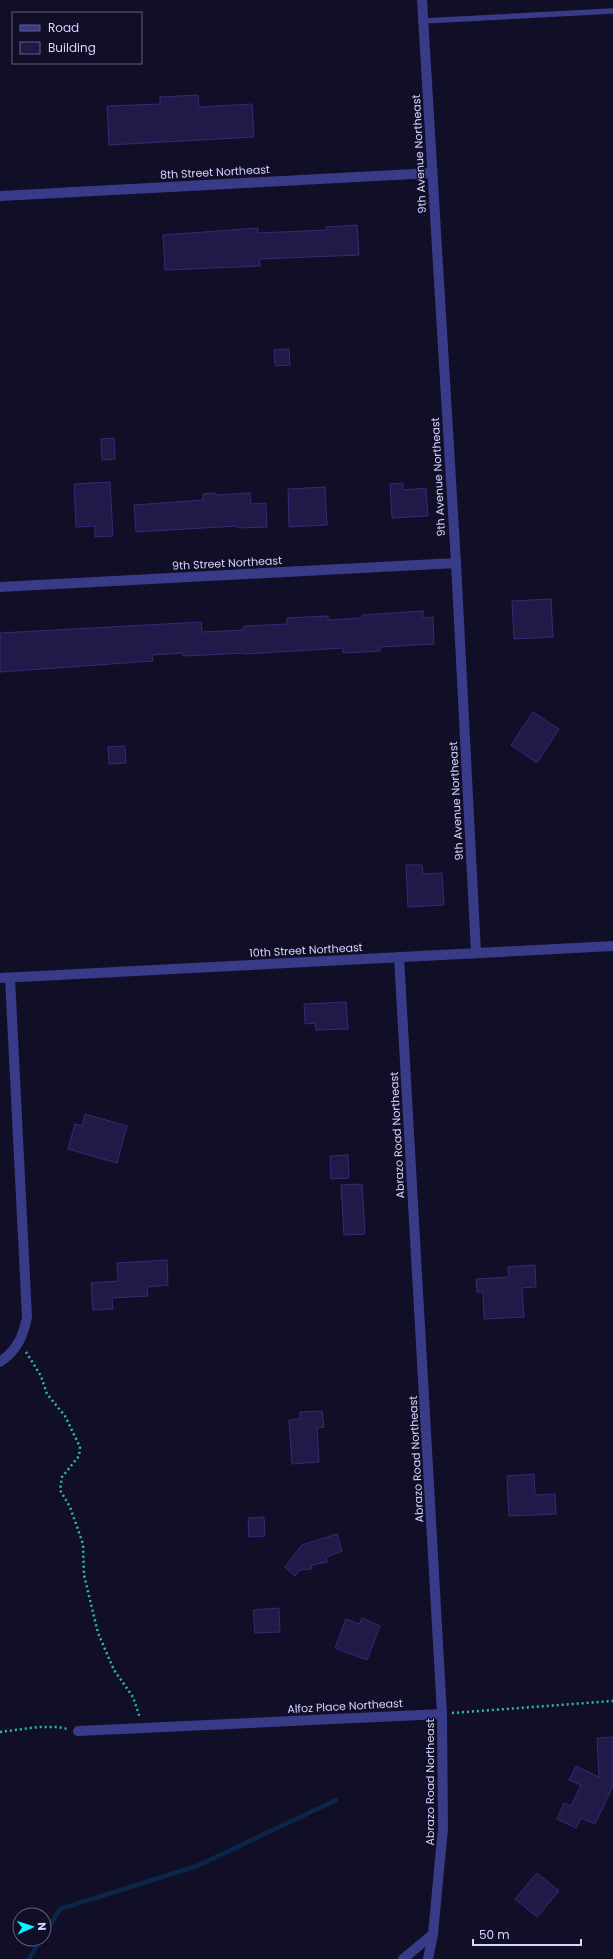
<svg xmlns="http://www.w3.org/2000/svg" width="613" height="1959" viewBox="0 0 613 1959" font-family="Poppins,sans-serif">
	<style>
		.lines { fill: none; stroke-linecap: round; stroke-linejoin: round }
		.stream { stroke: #0a274b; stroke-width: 4.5 }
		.building { fill: #201a49; stroke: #342b76 }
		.path { stroke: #2bbdaa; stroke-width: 2.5; stroke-dasharray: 2 3; stroke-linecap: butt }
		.service { stroke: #383b88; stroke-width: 5.5 }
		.minor { stroke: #383b88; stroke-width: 10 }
		.tertiary { stroke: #383b88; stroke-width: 10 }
		.labels { text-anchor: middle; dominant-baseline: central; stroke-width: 3; stroke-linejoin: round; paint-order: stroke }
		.street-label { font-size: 11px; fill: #d7d5ff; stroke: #110e28 }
	</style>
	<rect width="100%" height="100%" fill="#110e28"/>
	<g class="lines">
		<!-- stream -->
		<path class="stream" d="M44 1935 60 1909 197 1866 336 1800
			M29 1959 41 1939"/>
	</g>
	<!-- building -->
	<path class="building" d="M198 95 199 107 252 104 254 137 109 145 107 106 160 104V97Z
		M357 225 359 255 259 259 260 266 165 270 163 235 258 228V233L326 230V227Z
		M289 349 290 365 275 366 274 350Z
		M114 438 115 459 102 460 101 439Z
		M110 482 113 536 95 537V526L76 527 74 484Z
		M403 483V490L426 488 428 516 392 518 390 484Z
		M325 487 327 525 289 527 288 489Z
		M215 493V495L250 493 251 504 266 503 267 527 238 528 237 526 136 532 134 505 203 500V494Z
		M551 599 553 637 514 639 512 601Z
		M423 611V618L433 617 434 644 380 647V651L343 653V648L245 654V653L183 656V653L152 655 153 661 0 672V633L201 622 202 632 244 630V626L287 624V618L328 616V620L362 618V615Z
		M533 712 559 729 537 763 511 745Z
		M125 746 126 763 109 764 108 747Z
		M406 865H422L423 874 442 873 444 905 408 907Z
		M346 1002 348 1029 316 1030 315 1023 305 1024 304 1004Z
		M85 1114 127 1126 117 1163 68 1149 75 1124 82 1126Z
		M348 1155 349 1178 331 1179 330 1156Z
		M362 1184 365 1234 344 1235 341 1185Z
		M167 1260 168 1285 147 1287 148 1296 112 1298 113 1309 93 1310 91 1283 118 1281 117 1263Z
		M535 1265 536 1287 522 1288 524 1317 484 1319 483 1292H477L476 1279 509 1277 508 1267Z
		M322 1411 324 1427 317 1428 319 1462 292 1464 289 1420 300 1419V1412Z
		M534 1474 535 1495 555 1494 556 1514 509 1516 507 1476Z
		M264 1517 265 1536 249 1537 248 1518Z
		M337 1534 342 1551 326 1557 327 1562 312 1565 311 1569 300 1570 295 1576 285 1567 302 1545Z
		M279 1608 280 1632 255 1633 253 1610Z
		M362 1618 380 1626 367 1660 335 1648 346 1619 359 1624Z
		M613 1737V1786L595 1824 581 1818 576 1828 557 1819 564 1803 571 1806 581 1785 569 1780 576 1766 599 1777 597 1738Z
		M537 1873 559 1891 537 1917 515 1899Z"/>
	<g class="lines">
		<!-- path -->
		<path class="path" d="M26 1352 41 1376 47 1394 65 1416 80 1447 79 1456 62 1477 60 1490 70 1507 83 1544 84 1575 98 1633 114 1670 133 1697 140 1718
			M452 1713 613 1701
			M0 1732 38 1727H57L68 1729"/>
		<!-- service -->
		<path class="service" d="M423 21 613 11"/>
		<!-- minor -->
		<path class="minor" d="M422 0 456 563 476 953
			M0 196 432 173
			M0 587 456 563
			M0 978 613 946
			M0 1362C17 1350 23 1337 27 1317L10 978
			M78 1731 442 1714
			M403 1959 433 1934"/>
		<!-- tertiary -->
		<path class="tertiary" d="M399 957 442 1714 443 1828 433 1934 428 1959"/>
	</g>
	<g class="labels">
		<!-- street labels -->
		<g class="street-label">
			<text transform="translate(419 154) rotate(-93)">9th Avenue Northeast</text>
			<text transform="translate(215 172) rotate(-3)">8th Street Northeast</text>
			<text transform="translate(438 477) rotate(-93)">9th Avenue Northeast</text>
			<text transform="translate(227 563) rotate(-3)">9th Street Northeast</text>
			<text transform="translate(456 801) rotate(-93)">9th Avenue Northeast</text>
			<text transform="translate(306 950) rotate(-3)">10th Street Northeast</text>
			<text transform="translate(397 1135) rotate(-93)">Abrazo Road Northeast</text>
			<text transform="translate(416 1459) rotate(-93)">Abrazo Road Northeast</text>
			<text transform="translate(345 1706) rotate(-3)">Alfoz Place Northeast</text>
			<text transform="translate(430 1782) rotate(-90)">Abrazo Road Northeast</text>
		</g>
	</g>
	<!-- legend -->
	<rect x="12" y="12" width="130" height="52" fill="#110e28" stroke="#605e7e"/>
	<rect x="20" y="25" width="20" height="6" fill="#383b88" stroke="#605e7e"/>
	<text x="48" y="32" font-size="12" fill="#d7d5ff">Road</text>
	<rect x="20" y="42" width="20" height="12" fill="#201a49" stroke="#605e7e"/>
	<text x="48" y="52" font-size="12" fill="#d7d5ff">Building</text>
	<!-- north arrow -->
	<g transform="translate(32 1927) rotate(87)"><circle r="19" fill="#110e28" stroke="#605e7e"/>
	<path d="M0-3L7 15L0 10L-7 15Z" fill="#01f8ff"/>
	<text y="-6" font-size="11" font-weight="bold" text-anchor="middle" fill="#d7d5ff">N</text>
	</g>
	<!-- scale -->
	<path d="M473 1939v6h108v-6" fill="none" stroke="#d7d5ff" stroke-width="2"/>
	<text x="479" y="1939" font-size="12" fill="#d7d5ff" stroke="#110e28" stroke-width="3" paint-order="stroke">50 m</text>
</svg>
